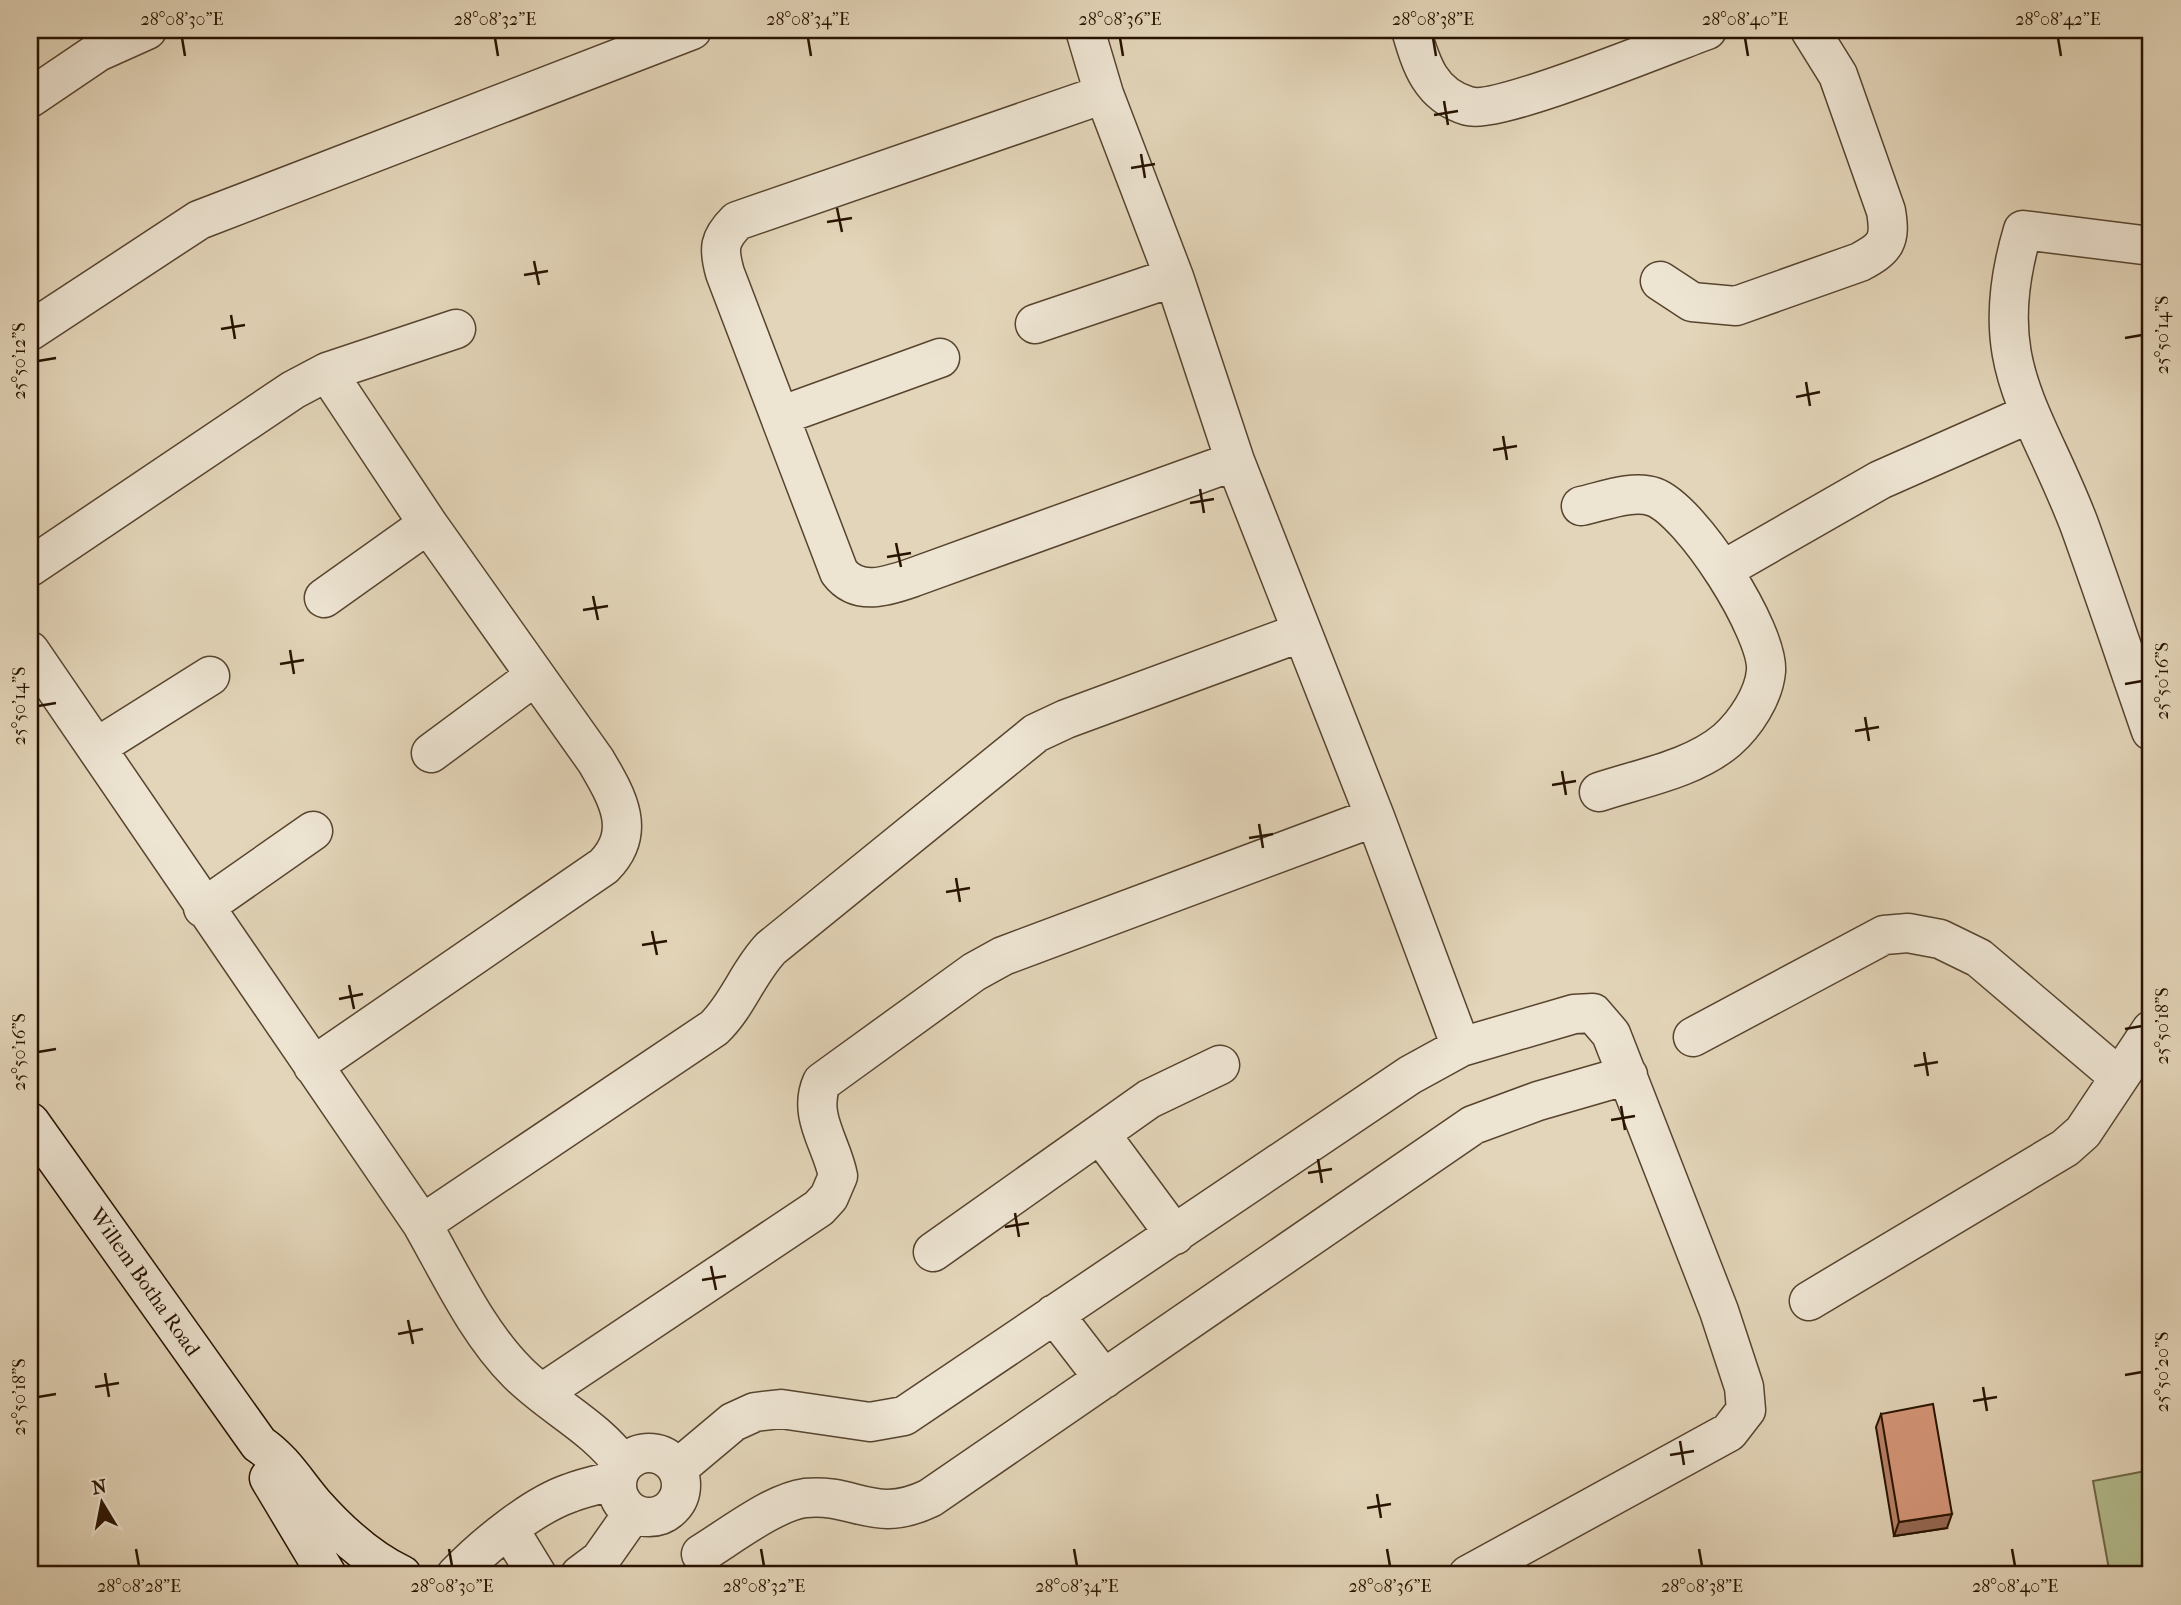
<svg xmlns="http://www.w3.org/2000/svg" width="2181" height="1605" viewBox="0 0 2181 1605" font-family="'IM FELL French Canon',serif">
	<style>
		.green { fill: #b4bd8f; stroke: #6e6848; stroke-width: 2 }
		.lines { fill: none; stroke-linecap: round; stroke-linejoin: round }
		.street-casing { stroke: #57442f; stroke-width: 41 }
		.secondary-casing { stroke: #281301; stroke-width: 41 }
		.street { stroke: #ede4d2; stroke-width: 38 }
		.secondary { stroke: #ede4d2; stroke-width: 38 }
		.wall { fill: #b88269; stroke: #281301; stroke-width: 2 }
		.shaded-wall { fill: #966a55; stroke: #281301; stroke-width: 2 }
		.building { fill: #d6977a; stroke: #281301; stroke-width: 2 }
		.ticks { fill: none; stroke: #281301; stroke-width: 2.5 }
		.labels { text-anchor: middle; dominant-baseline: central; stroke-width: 5; stroke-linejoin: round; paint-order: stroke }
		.street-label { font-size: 21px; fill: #281301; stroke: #ede4d2 }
		.neatline { fill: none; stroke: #281301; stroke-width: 2.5 }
		.ticks-label { font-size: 18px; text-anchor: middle; fill: #281301 }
	</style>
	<rect width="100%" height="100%" fill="#e3d5b9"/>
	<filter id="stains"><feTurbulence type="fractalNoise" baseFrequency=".00286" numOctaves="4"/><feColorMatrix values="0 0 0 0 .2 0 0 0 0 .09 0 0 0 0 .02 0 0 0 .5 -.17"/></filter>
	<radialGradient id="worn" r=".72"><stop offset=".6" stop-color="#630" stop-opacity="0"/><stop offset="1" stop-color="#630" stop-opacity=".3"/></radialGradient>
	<!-- green -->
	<path class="green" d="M2151 1470V1575H2110L2093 1481Z"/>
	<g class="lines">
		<!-- street casing -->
		<g class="street-casing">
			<path id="street" d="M1085 30 1104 94 1174 277 1235 461 1375 817 1461 1047
				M1411 30C1421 64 1430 95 1468 106 1498 115 1668 44 1707 30
				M1104 94 737 221C719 239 718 248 725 273L839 572C858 597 888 586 914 577L1235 461
				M30 98 98 52 147 30
				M2151 246 2023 230C1983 363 2034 407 2079 524 2104 593 2127 662 2151 731
				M1660 281 1692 302 1736 306 1860 262C1886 248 1891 241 1886 211L1838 75 1810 30
				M1035 324 1174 277
				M30 331 199 220 692 30
				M327 372 456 329
				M780 416 940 358
				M1581 506C1601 502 1633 489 1654 497 1692 511 1769 632 1766 671 1764 696 1745 724 1727 740 1693 769 1641 778 1599 792
				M30 567 293 390 327 372 428 524 596 761C617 797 638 831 604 866L313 1066
				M1723 570 1880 480 2029 414
				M324 598 428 524
				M30 651 422 1224C451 1275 477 1332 518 1373 552 1407 595 1426 623 1465
				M97 747 210 676
				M431 753 535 676
				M203 908 313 831
				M1693 1037 1884 935 1908 933 1940 939 1979 958 2119 1077
				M1101 1135 1175 1235
				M422 1224 714 1028C738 1005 748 972 771 948L1036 733 1066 719 1302 632
				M933 1252 1149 1099 1220 1065
				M1809 1301 2065 1148 2083 1132 2151 1030
				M1054 1314 1104 1379
				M542 1393 819 1208 829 1197 838 1176C832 1144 807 1115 822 1082L974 972 1003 956 1375 817
				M617 1485a32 32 0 1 1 64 0a32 32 0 1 1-64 0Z
				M677 1469 733 1422 755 1412 781 1409 870 1422 904 1416 1410 1075 1461 1047 1574 1014 1593 1013 1611 1034 1719 1311 1744 1387 1746 1410 1729 1432 1468 1575
				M509 1529 537 1575
				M701 1554C729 1537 774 1502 805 1498 856 1493 874 1525 930 1498L1473 1125 1538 1101 1628 1075
				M456 1575C483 1547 532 1506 570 1493 585 1487 601 1484 617 1480
				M580 1575 600 1560 633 1513"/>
		</g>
		<!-- secondary casing -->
		<g class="secondary-casing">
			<path id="secondary" d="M30 1122 259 1444C283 1460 296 1483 314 1504 339 1532 368 1559 402 1575
				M269 1478 327 1575"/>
		</g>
		<!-- street -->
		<use href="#street" class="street"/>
		<!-- secondary -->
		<use href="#secondary" class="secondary"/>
	</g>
	<!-- wall -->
	<path class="wall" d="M1881 1414 1947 1528 1894 1536 1876 1427Z"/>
	<!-- shaded-wall -->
	<path class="shaded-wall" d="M1952 1514 1947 1528 1894 1536 1899 1522Z"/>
	<!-- building -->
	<path class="building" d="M1933 1404 1952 1514 1899 1522 1881 1414Z"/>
	<!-- ticks -->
	<path class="ticks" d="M182 38 185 56M495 38 498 56M808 38 811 56M1120 38 1123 56M1433 38 1436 56M1745 38 1748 56M2058 38 2061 56M1444 101 1448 125M1434 115 1458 111M1141 154 1145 178M1131 168 1155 164M837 208 842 232M827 222 852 218M534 261 539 285M524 275 548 271M231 315 235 339M221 329 245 325M2125 338 2142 335M38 361 56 358M1806 382 1810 406M1796 397 1820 392M1503 436 1507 460M1493 450 1517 446M1200 489 1204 513M1190 503 1214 499M896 543 901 567M887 557 911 553M593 596 598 620M583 610 608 606M290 650 294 674M280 664 304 660M2125 684 2142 681M38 706 56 703M1865 717 1869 741M1855 731 1879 727M1562 771 1566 795M1552 785 1576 781M1259 824 1263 848M1249 838 1273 834M956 878 960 902M946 892 970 888M652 931 657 955M642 945 667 941M349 985 354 1009M339 999 363 994M2125 1029 2142 1026M38 1052 56 1049M1924 1052 1928 1076M1914 1066 1938 1062M1621 1106 1625 1130M1611 1120 1635 1116M1318 1159 1322 1183M1308 1173 1332 1169M1015 1213 1019 1237M1005 1227 1029 1223M711 1266 716 1290M702 1280 726 1276M408 1320 413 1344M398 1334 423 1329M105 1373 109 1397M2125 1375 2142 1372M95 1387 119 1383M1983 1387 1987 1411M38 1397 56 1394M1973 1401 1997 1397M1680 1441 1684 1465M1670 1455 1694 1451M1377 1494 1381 1518M1367 1508 1391 1504M136 1549 139 1566M449 1549 452 1566M761 1549 764 1566M1074 1549 1077 1566M1387 1549 1390 1566M1699 1549 1702 1566M2012 1549 2015 1566"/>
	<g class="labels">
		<!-- street labels -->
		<g class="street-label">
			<text transform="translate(145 1282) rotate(55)">Willem Botha Road</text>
		</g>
	</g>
	<!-- margin -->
	<rect width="2181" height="1605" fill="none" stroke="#e3d5b9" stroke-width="77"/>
	<!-- north arrow -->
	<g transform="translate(102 1503) rotate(350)" stroke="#ede4d2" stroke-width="5" paint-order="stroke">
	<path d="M0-5L12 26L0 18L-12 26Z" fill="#281301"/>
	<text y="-10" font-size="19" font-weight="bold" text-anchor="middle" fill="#281301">N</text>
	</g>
	<rect x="38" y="38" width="2104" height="1528" class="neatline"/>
	<g class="ticks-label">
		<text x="182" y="25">28°08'30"E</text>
		<text x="495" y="25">28°08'32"E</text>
		<text x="808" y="25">28°08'34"E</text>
		<text x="1120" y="25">28°08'36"E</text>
		<text x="1433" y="25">28°08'38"E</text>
		<text x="1745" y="25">28°08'40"E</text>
		<text x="2058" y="25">28°08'42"E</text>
		<text transform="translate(2162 335) rotate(-90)" y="6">25°50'14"S</text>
		<text transform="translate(19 361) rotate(-90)" y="6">25°50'12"S</text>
		<text transform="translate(2162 681) rotate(-90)" y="6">25°50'16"S</text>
		<text transform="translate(19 706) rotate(-90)" y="6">25°50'14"S</text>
		<text transform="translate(2162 1026) rotate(-90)" y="6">25°50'18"S</text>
		<text transform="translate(19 1052) rotate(-90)" y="6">25°50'16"S</text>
		<text transform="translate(2162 1372) rotate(-90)" y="6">25°50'20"S</text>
		<text transform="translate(19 1397) rotate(-90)" y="6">25°50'18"S</text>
		<text x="139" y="1592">28°08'28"E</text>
		<text x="452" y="1592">28°08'30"E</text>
		<text x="764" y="1592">28°08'32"E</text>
		<text x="1077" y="1592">28°08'34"E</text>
		<text x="1390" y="1592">28°08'36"E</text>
		<text x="1702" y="1592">28°08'38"E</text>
		<text x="2015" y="1592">28°08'40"E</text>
	</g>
	<rect width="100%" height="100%" filter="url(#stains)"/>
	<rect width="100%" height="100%" fill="url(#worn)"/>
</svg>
